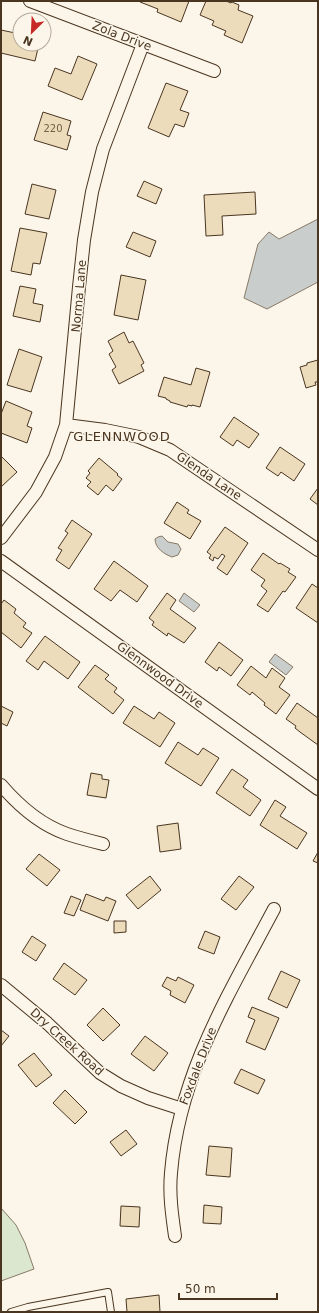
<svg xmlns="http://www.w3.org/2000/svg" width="319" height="1313" viewBox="0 0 319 1313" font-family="'DejaVu Sans',sans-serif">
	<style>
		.green { fill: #dce7d0; stroke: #887966 }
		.water { fill: #c9cecd; stroke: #887966 }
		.building { fill: #ecdcbc; stroke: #4a3520 }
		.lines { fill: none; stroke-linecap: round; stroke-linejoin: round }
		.service-casing { stroke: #4a3520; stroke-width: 8 }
		.minor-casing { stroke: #4a3520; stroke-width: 14 }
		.service { stroke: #fbf6e9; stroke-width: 6 }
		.minor { stroke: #fbf6e9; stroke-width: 12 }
		.labels { text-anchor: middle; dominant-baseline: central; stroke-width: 3; stroke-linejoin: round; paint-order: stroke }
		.number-label { font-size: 10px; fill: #725f47 }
		.street-label { font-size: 12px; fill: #4a3520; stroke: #fbf6e9 }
		.neighbourhood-label { font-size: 13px; letter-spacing: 1px; fill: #4a3520; stroke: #fbf6e9 }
	</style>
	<rect width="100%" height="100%" fill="#fbf6e9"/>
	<!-- green -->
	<path class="green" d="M1 1208 16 1225 25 1243 34 1269 1 1281Z"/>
	<!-- water -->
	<path class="water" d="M318 219V282L267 309 244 298 258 244 269 232 279 239Z
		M162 536 168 542 178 544 181 549 178 555 172 557C164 554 155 548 155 539L158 537Z
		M184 593 200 605 194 612 179 601Z
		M275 654 293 667 286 675 269 662Z"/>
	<!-- building -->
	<path class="building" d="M141 1H189L181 22 157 12 158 9 140 2Z
		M206 1H226L231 3 232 2 239 5 238 10 253 16 242 43 224 35 226 31 212 25 214 21 200 15Z
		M1 30 20 34V44H39L35 61 1 53Z
		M78 56 97 64 82 100 48 86 55 68 71 74Z
		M166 83 188 91 180 110 189 113 184 127 175 124 169 137 148 128Z
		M43 112 71 121 67 135 71 136 67 150 34 140Z
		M144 181 162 189 156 204 137 196Z
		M32 184 56 190 49 219 25 214Z
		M255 192 256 214 222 216 223 235 206 236 204 195Z
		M20 228 47 233 40 264 33 263 31 275 11 271Z
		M133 232 156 241 150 257 126 247Z
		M121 275 146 280 138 320 114 315Z
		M20 286 36 289 33 303 43 305 40 322 13 316Z
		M124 332 129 343 133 341 144 363 141 365 144 371 119 384 112 370 116 367 109 354 113 351 108 341Z
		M19 349 42 357 31 392 7 385Z
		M318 360V382H315L316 385 306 388 300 367 307 365V363Z
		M196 368 210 372 200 407 192 405V406L188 405 187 407 170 402V401L166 399V398L158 396 164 377 191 385Z
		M6 401 32 412 27 426 32 428 27 443 1 433V414Z
		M234 417 259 434 249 448 237 440 233 446 220 437Z
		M280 447 305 464 294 481 281 472 278 476 266 468Z
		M1 456 17 472 1 487Z
		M99 458 118 474 117 475 122 479 113 491 106 485 98 495 87 486 91 482 86 478 90 473 88 471Z
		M318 488V505L310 499Z
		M177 502 189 510 187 513 201 521 190 539 164 523Z
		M72 520 92 534 69 569 56 560 62 550 58 548 68 533 65 531Z
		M225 527 248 543 227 575 217 568 225 556 222 554 218 559 214 557 213 561 209 558 211 555 207 552Z
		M263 553 279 564 280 563 290 569 288 572 296 577 285 592 283 591 268 612 257 605 267 591 261 586 265 580 251 570Z
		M114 561 148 586 137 602 120 590 111 601 94 589Z
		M312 584 318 588V623L296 608Z
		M167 593 176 600 170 609 196 628 184 643 168 633 167 636 152 625 154 622 149 618Z
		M4 600 16 609 14 613 26 623 23 627 32 633 21 648 1 632V604Z
		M45 636 80 662 68 679 44 661 38 670 26 661Z
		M219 642 243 660 231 676 219 667 217 671 205 662Z
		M95 665 109 675 105 679 117 688 114 692 124 700 113 714 78 687Z
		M251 666 266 678 272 668 285 678 279 687 290 695 276 714 264 705 265 703 252 692 250 695 237 685Z
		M297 703 318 718V745L300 732 295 728 296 726 286 719Z
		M1 706 13 712 7 726 1 723Z
		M134 706 154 719 159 712 175 723 160 747 123 723Z
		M178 742 198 755 203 748 219 758 201 786 165 763Z
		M232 769 248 780 243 787 261 800 250 816 216 793Z
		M91 773 102 775V779L109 780 106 798 87 795Z
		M275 800 286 807 280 816 307 833 297 849 260 825Z
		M178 823 181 849 160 852 157 826Z
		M318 852V863L313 861Z
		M39 854 60 870 47 886 26 869Z
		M150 876 161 890 138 909 126 895Z
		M239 876 254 887 236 910 221 899Z
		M86 894 104 901 106 897 116 901 108 921 80 910Z
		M71 896 81 900 74 916 64 913Z
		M114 921H126V932L114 933Z
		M205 931 220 937 214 954 198 948Z
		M32 936 46 945 36 961 22 952Z
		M64 963 87 980 75 995 53 979Z
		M281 971 300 980 287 1008 268 999Z
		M167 977 176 981 178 977 194 985 185 1003 170 995 171 991 162 986Z
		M252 1007 279 1018 265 1050 246 1042 255 1020 248 1017Z
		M103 1008 120 1025 103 1041 87 1025Z
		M1 1030 9 1036 1 1046Z
		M145 1036 168 1053 154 1071 131 1054Z
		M34 1053 52 1075 36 1087 18 1065Z
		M241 1069 265 1080 258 1094 234 1083Z
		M65 1090 87 1112 75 1124 53 1103Z
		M126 1130 137 1144 121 1156 110 1142Z
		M209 1146 232 1148 230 1177 206 1175Z
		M204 1205 222 1207 221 1224 203 1223Z
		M121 1206 140 1207 139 1227 120 1226Z
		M159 1295 160 1312H127L126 1299Z"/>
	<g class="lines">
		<!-- service casing -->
		<g class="service-casing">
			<path id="service" d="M11 1312 28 1307 108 1292 111 1312"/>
		</g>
		<!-- minor casing -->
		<g class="minor-casing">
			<path id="minor" d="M30 1 214 71
				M66 425 105 430 139 437 170 450 318 550
				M1 538 36 492 55 457 66 425 79 287 84 240 92 192 103 149 143 44
				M1 561 318 789
				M1 785C19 806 41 825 67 834 79 838 91 841 103 844
				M1 985 47 1023 100 1073 121 1086 148 1098 182 1109
				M175 1236C172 1215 169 1194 171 1173 179 1074 229 994 274 909"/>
		</g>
		<!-- service -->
		<use href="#service" class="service"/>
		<!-- minor -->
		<use href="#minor" class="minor"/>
	</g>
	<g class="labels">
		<!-- number labels -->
		<g class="number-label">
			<text x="53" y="128">220</text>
		</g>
		<!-- street labels -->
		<g class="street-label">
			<text transform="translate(122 36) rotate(21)">Zola Drive</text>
			<text transform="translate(79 296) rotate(-85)">Norma Lane</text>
			<text transform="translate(209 476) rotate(34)">Glenda Lane</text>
			<text transform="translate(160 675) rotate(36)">Glennwood Drive</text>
			<text transform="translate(67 1042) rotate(42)">Dry Creek Road</text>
			<text transform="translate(198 1066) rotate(-69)">Foxdale Drive</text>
		</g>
		<!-- neighbourhood labels -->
		<g class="neighbourhood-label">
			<text x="122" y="436">GLENNWOOD</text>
		</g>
	</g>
	<!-- border -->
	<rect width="319" height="1313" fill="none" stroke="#4a3520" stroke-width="4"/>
	<!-- north arrow -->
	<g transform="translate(32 32) rotate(204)"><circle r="19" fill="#fbf6e9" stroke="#b4a999"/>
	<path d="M0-3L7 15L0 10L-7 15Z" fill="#c62828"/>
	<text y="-6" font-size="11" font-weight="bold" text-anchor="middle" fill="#4a3520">N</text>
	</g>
	<!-- scale -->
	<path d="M179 1293v6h98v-6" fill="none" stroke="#4a3520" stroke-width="2"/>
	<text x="185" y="1293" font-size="12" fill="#4a3520" stroke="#fbf6e9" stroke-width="3" paint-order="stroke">50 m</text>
</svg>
